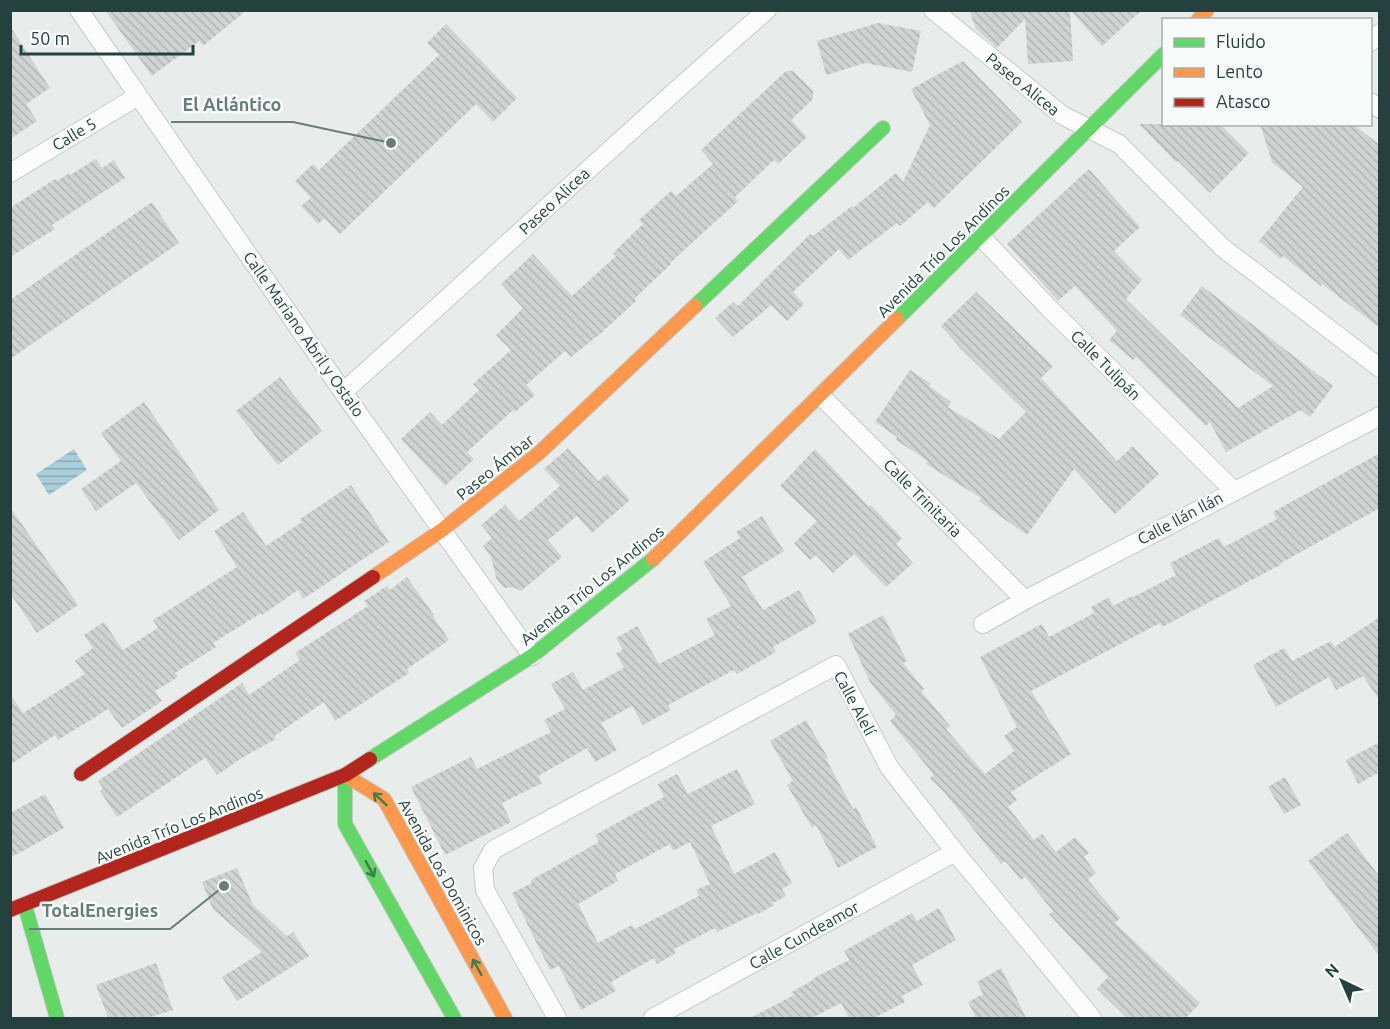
<svg xmlns="http://www.w3.org/2000/svg" width="1390" height="1029" viewBox="0 0 1390 1029" font-family="Ubuntu,sans-serif">
	<style>
		.water { fill: url(#water-rules) }
		.building { fill: url(#building-back-hatch); fill-rule: evenodd }
		.lines { fill: none; stroke-linecap: round; stroke-linejoin: round }
		.street-casing { stroke: #c5cac8; stroke-width: 20 }
		.fast-casing { stroke: #c3cbc9; stroke-width: 16 }
		.slow-casing { stroke: #c3cbc9; stroke-width: 16 }
		.jam-casing { stroke: #c3cbc9; stroke-width: 16 }
		.street { stroke: #fcfcfc; stroke-width: 18 }
		.fast { stroke: #63d668; stroke-width: 14 }
		.slow { stroke: #ff974d; stroke-width: 14 }
		.jam { stroke: #b3261e; stroke-width: 14 }
		.oneway { stroke: #3d7d4f }
		.labels { text-anchor: middle; dominant-baseline: central; stroke-width: 5; stroke-linejoin: round; paint-order: stroke }
		.street-label { font-size: 16px; fill: #24413e; stroke: #f7fbf9 }
		.leader { fill: none; stroke: #697d7b; stroke-width: 2 }
		.callout-dot { fill: #697d7b; stroke: #f7fbf9; stroke-width: 2 }
		.callout-label { font-size: 18px; text-anchor: middle; font-weight: bold; fill: #697d7b; stroke: #f7fbf9; stroke-width: 5; stroke-linejoin: round; paint-order: stroke }
	</style>
	<defs>
		<pattern id="water-rules" width="6" height="5" patternUnits="userSpaceOnUse" patternTransform="scale(1.5)"><rect width="6" height="5" fill="#aacdda"/><path d="M0 2.5h6" fill="none" stroke="#8aa8b2"/></pattern>
		<pattern id="building-back-hatch" width="6" height="6" patternUnits="userSpaceOnUse" patternTransform="scale(1.5)"><rect width="6" height="6" fill="#cfd4d3"/><path d="M-1 5l2 2M0 0l6 6M5-1l2 2" fill="none" stroke="#b2b7b6"/></pattern>
	</defs>
	<rect width="100%" height="100%" fill="#e8edeb"/>
	<!-- water -->
	<path class="water" d="M74 449 87 470 49 495 36 474Z"/>
	<!-- building -->
	<path class="building" d="M105 10H247L203 46 199 41 152 76Z
		M969 10H1070L1073 61 1028 64 1025 19 997 48 976 29Z
		M1070 10H1142L1102 46Z
		M878 23 921 31 912 72 865 63 826 75 817 41Z
		M446 24 517 98 493 122 476 104 340 234 324 218 318 224 301 206 311 198 295 181 313 164 319 170 439 55 427 43Z
		M10 26 50 88 26 104 37 121 10 139Z
		M963 61 1022 122 934 208 928 202 900 226 897 223 848 260 839 249 793 292 804 304 787 321 771 305 733 337 715 318 733 302 738 306 810 234 813 236 852 206 853 208 896 173 903 182 930 125 911 89Z
		M786 71H793L813 91V99L791 120 807 137 778 164 774 160 735 197 738 201 670 263 671 264 634 299 636 301 600 334 571 357 565 351 526 385 535 395 515 412 513 410 467 452 474 459 445 486 401 439 430 412 442 425 479 390 473 384 511 350 496 335 523 308 501 284 533 254 572 296 616 256 613 253 643 224 639 220 671 191 676 196 713 164 701 150Z
		M1139 124H1220L1249 153 1210 193 1178 161 1176 162Z
		M1260 124H1353L1380 145V328L1322 284 1321 286 1283 256 1281 259 1259 241 1303 187 1272 162Z
		M96 159 102 168 114 160 125 178 52 225 55 229 10 257V208L55 179 57 181 69 173 70 175Z
		M1089 169 1140 227 1114 251 1142 280 1126 299 1238 408 1273 386 1180 315 1202 286 1333 386 1310 417 1301 410 1226 452 1210 422 1206 426 1136 357 1133 360 1109 340 1117 331 1075 286 1058 301 1007 244Z
		M152 202 179 243 10 359V300Z
		M976 292 1053 366 1041 378 1117 461 1133 446 1159 474 1115 514 1074 469 1027 535 979 501 981 498 926 464 928 461 896 440 897 437 875 422 910 370 931 384 929 386 951 402 948 407 999 439 1026 412 961 349 941 326Z
		M280 377 322 431 278 465 236 411Z
		M144 402 219 510 179 540 136 483 96 511 81 489 121 461 101 433Z
		M568 448 598 481 607 474 630 500 592 533 577 516 548 540 562 557 521 591 513 587 504 588 496 578 491 556 483 546 492 538 481 525 505 505 519 521 560 486 544 469Z
		M815 449 869 507 871 505 902 538 896 544 913 563 886 587 854 554 833 573 816 555 810 560 794 543 817 521 780 486Z
		M1380 453V508L1281 563 1282 564 1162 627 1160 623 1031 691 1071 754 1011 792 1017 800 1008 807 1034 840 1042 834 1056 852 1075 837 1089 853 1084 857 1096 873 1088 880 1120 918 1115 923 1200 1003 1186 1018H1127L1097 989 1108 977 1058 924 1049 914 1053 911 1025 877 1021 880 1005 861 1001 864 945 793 930 778 934 775 890 721 896 715 870 682 848 634 883 615 907 661 903 663 924 689 921 691 950 726 946 729 985 774 1014 751 1004 736 1017 727 980 657 1042 624 1049 637 1094 613 1091 607 1109 597 1113 606 1132 596 1133 597 1176 575 1170 563 1219 538 1224 547 1277 519 1273 512Z
		M351 485 389 542 303 599 298 590 262 615 261 613 213 643 216 647 175 673 178 677 155 691 162 701 122 728 108 709 58 740 55 735 10 765V694L23 713 85 674 75 661 93 648 84 635 104 622 123 650 158 628 153 620 237 567 214 531 243 512 266 546 302 522 300 519Z
		M10 507 78 605 37 633 10 593Z
		M762 516 784 551 742 577 763 610 799 590 817 622 773 647 776 652 737 674 734 670 668 705 671 710 643 725 632 706 601 723 617 750 595 762 587 748 538 776 542 783 502 803 511 822 445 855 411 787 471 757 477 769 551 732 544 720 565 709 551 684 573 672 583 690 624 668 616 653 623 650 616 638 637 626 659 664 715 635 706 619 731 606 703 562 740 538 736 532Z
		M407 577 434 615 433 616 449 640 407 669 409 673 335 721 324 702 274 736 276 739 245 756 217 775 205 758 117 817 100 791 103 788 98 781 242 683 249 695 300 660 295 653 368 606 364 601 387 586 390 590Z
		M1380 617V701L1363 676 1336 690 1329 677 1276 707 1253 665 1284 648 1292 661 1331 641 1334 647Z
		M806 720 828 758 826 759 853 809 856 807 877 847 838 868 816 825 812 828 787 785 793 781 770 741Z
		M1380 742V772L1358 784 1346 760Z
		M737 769 755 804 711 826 734 874 775 852 792 883 782 889 786 896 773 903 774 905 758 914 757 913 717 932 715 928 674 949 676 953 657 964 654 958 611 982 616 991 581 1010 559 966 550 970 512 893 532 883 531 880 599 842 595 835 664 797 658 784 677 774 688 794ZM690 842 710 884 696 890 699 896 635 929 632 925 598 943 578 904 618 881 615 874 670 844 673 851Z
		M1285 777 1301 805 1284 814 1268 787Z
		M45 794 64 828 10 858V813Z
		M1347 833 1380 877V957L1308 861Z
		M237 868 253 905 287 936 293 932 309 956 237 1001 222 977 262 952 213 909 202 882Z
		M939 908 956 940 912 965 923 985 902 996 905 1002 874 1018H849L841 1003 812 1018H750L794 995 792 992 813 980 812 979 849 960 844 951 912 913 917 921Z
		M156 963 173 1010 148 1018H108L96 985Z
		M1001 968 1017 999 1026 1018H976L968 1002 983 994 977 982Z"/>
	<g class="lines">
		<!-- street casing -->
		<g class="street-casing">
			<path id="street" d="M79 10 343 392 532 656
				M933 10 1062 115 1119 144 1223 248 1380 368
				M1370 42 1380 33
				M1370 102 1380 109
				M10 173 138 96
				M981 237 1048 307 1234 491
				M343 392C485 266 623 135 767 10
				M821 396 1025 600
				M983 624 1025 600 1380 416
				M557 1018 485 890 483 868 493 850 836 665 889 767 955 852 1092 1018
				M653 1018 955 852"/>
		</g>
		<!-- fast casing -->
		<g class="fast-casing">
			<path id="fast" d="M695 306 883 128
				M897 319 1164 54
				M370 759 532 656 653 559
				M345 775V824L454 1018
				M25 906 57 1018"/>
		</g>
		<!-- slow casing -->
		<g class="slow-casing">
			<path id="slow" d="M1198 20 1207 10
				M653 559 897 319
				M373 577 442 530 539 453 695 306
				M345 775 384 799 505 1018"/>
		</g>
		<!-- jam casing -->
		<g class="jam-casing">
			<path id="jam" d="M81 774 373 577
				M10 910 345 775 370 759"/>
		</g>
		<!-- street -->
		<use href="#street" class="street"/>
		<!-- fast -->
		<use href="#fast" class="fast"/>
		<!-- slow -->
		<use href="#slow" class="slow"/>
		<!-- jam -->
		<use href="#jam" class="jam"/>
	</g>
	<!-- one-way arrows -->
	<defs><path id="oneway-shaft" d="M-6 0H5M1.5-3L5.5 0L1.5 3" fill="none" stroke-width="1.6" stroke-linecap="round" stroke-linejoin="round" transform="scale(1.5)"/></defs>
	<g class="oneway">
		<use href="#oneway-shaft" transform="translate(380 799) rotate(-137)"/>
		<use href="#oneway-shaft" transform="translate(370 869) rotate(61)"/>
		<use href="#oneway-shaft" transform="translate(477 967) rotate(-119)"/>
	</g>
	<g class="labels">
		<!-- street labels -->
		<g class="street-label">
			<text transform="translate(1023 84) rotate(39)">Paseo Alicea</text>
			<text transform="translate(74 134) rotate(-31)">Calle 5</text>
			<text transform="translate(554 201) rotate(-43)">Paseo Alicea</text>
			<text transform="translate(943 251) rotate(-45)">Avenida Trío Los Andinos</text>
			<text transform="translate(304 334) rotate(55)">Calle Mariano Abril y Ostalo</text>
			<text transform="translate(1106 365) rotate(45)">Calle Tulipán</text>
			<text transform="translate(495 467) rotate(-39)">Paseo Ámbar</text>
			<text transform="translate(923 498) rotate(45)">Calle Trinitaria</text>
			<text transform="translate(1180 518) rotate(-28)">Calle Ilán Ilán</text>
			<text transform="translate(592 585) rotate(-39)">Avenida Trío Los Andinos</text>
			<text transform="translate(855 703) rotate(62)">Calle Alelí</text>
			<text transform="translate(179 825) rotate(-22)">Avenida Trío Los Andinos</text>
			<text transform="translate(443 872) rotate(61)">Avenida Los Dominicos</text>
			<text transform="translate(804 935) rotate(-29)">Calle Cundeamor</text>
		</g>
	</g>
	<!-- callouts -->
	<path class="leader" d="M391 143L293 122H171M224 886L170 929H29"/>
	<g class="callout-dot">
		<circle cx="391" cy="143" r="6"/>
		<circle cx="224" cy="886" r="6"/>
	</g>
	<g class="callout-label">
		<text x="232" y="111">El Atlántico</text>
		<text x="100" y="917">TotalEnergies</text>
	</g>
	<!-- border -->
	<rect width="1390" height="1029" fill="none" stroke="#24413e" stroke-width="24"/>
	<!-- legend -->
	<rect x="1162" y="18" width="210" height="108" fill="#f7fbf9" stroke="#a3b1ae" stroke-width="1.5"/>
	<rect x="1174" y="38" width="30" height="9" fill="#63d668" stroke="#a3b1ae" stroke-width="1.5"/>
	<text x="1216" y="48" font-size="18" fill="#24413e">Fluido</text>
	<rect x="1174" y="68" width="30" height="9" fill="#ff974d" stroke="#a3b1ae" stroke-width="1.5"/>
	<text x="1216" y="78" font-size="18" fill="#24413e">Lento</text>
	<rect x="1174" y="98" width="30" height="9" fill="#b3261e" stroke="#a3b1ae" stroke-width="1.5"/>
	<text x="1216" y="108" font-size="18" fill="#24413e">Atasco</text>
	<!-- north arrow -->
	<g transform="translate(1342 981) rotate(316)" stroke="#f7fbf9" stroke-width="4.5" paint-order="stroke">
	<path d="M0-4.5L10 22L0 15L-10 22Z" fill="#24413e"/>
	<text y="-9" font-size="16" font-weight="bold" text-anchor="middle" fill="#24413e">N</text>
	</g>
	<!-- scale -->
	<path d="M21 45v9h172v-9" fill="none" stroke="#24413e" stroke-width="3"/>
	<text x="30" y="45" font-size="18" fill="#24413e" stroke="#f7fbf9" stroke-width="4.5" paint-order="stroke">50 m</text>
</svg>
